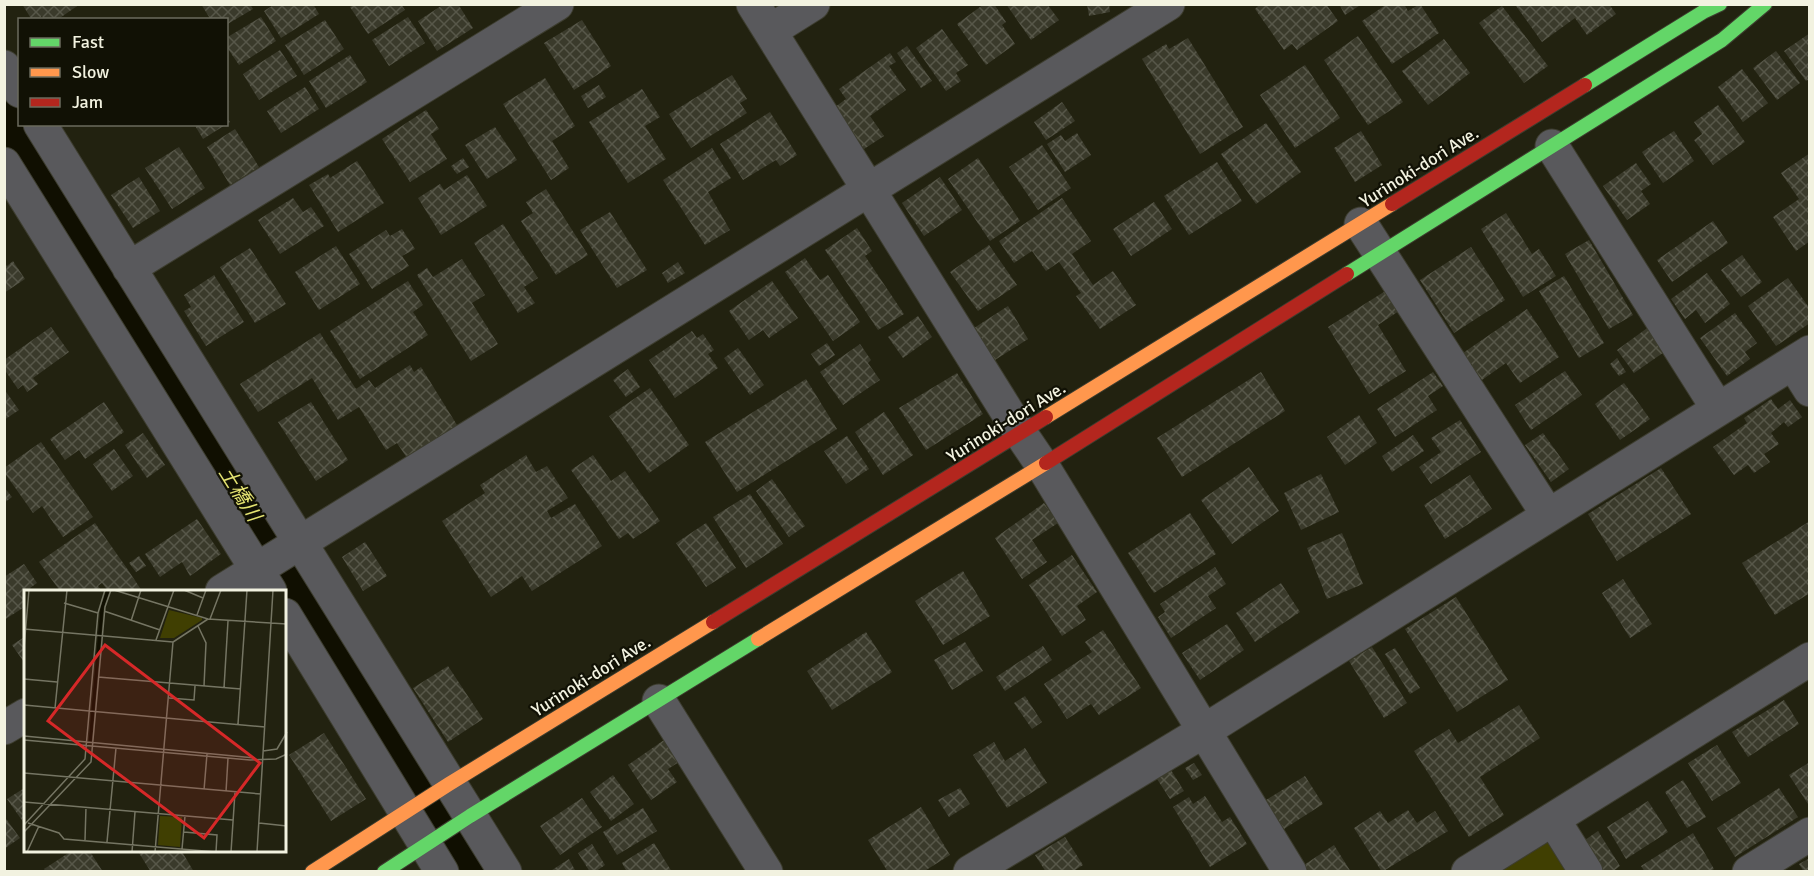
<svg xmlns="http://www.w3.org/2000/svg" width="1814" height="876" viewBox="0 0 1814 876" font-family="Signika,'Noto Sans JP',sans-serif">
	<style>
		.park { fill: #403f02 }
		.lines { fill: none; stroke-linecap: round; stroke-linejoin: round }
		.river { stroke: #100f01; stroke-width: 58 }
		.building { fill: url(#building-cross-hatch) }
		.street-casing { stroke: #3d3d2f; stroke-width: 35 }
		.fast-casing { stroke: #3d3d2f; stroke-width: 16 }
		.slow-casing { stroke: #3d3d2f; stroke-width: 16 }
		.jam-casing { stroke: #3d3d2f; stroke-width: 16 }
		.street { stroke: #59595c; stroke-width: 33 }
		.fast { stroke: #63d668; stroke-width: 14 }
		.slow { stroke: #ff974d; stroke-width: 14 }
		.jam { stroke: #b3261e; stroke-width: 14 }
		.labels { text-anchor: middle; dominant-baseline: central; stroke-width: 4.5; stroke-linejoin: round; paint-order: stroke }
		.street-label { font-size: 18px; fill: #f2f2e0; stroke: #111105 }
		.water-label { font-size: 20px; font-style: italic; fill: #e5e472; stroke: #111105 }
		.inset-river { fill: none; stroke: #100f01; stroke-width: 3 }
		.inset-road { fill: none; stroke: #757563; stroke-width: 1.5 }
		.view { fill: #d62828; fill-opacity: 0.15; stroke: #d62828; stroke-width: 3 }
		.inset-edge { fill: none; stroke: #f2f2e0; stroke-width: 3 }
	</style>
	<defs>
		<pattern id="building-cross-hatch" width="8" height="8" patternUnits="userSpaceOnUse" patternTransform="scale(1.5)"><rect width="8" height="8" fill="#3a3a2b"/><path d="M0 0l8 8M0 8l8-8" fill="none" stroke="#575749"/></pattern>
	</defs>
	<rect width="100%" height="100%" fill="#222210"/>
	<!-- park -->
	<path class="park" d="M1540 840 1552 842 1571 872H1489Z"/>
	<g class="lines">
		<!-- river -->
		<path class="river" d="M4 113 284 565 481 872"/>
	</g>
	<!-- building -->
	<path class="building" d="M22 4H80L57 20H44L42 16 37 20H32Z
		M201 4H250L253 9 226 25V20H211Z
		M275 4H313L319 14 281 38 264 11Z
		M355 4H401L405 10 368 34 350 7Z
		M444 4H458L473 28 437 51 418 21Z
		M984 4H994L1006 22 1002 25 1015 44 986 65 957 24Z
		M1006 4H1047L1059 20 1031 40Z
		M1087 4H1109L1110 12 1089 16Z
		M1260 4H1326L1338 21 1297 50 1292 44 1284 50 1255 9Z
		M1339 4H1362L1345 15Z
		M1387 4H1404L1408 11 1420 4 1439 33 1392 64 1362 21Z
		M1518 4H1609L1616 14 1587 35 1575 18 1542 42 1516 6Z
		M1502 6 1548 66 1524 83 1479 23Z
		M261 17 276 41 239 65 226 46V38Z
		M408 17 425 43 389 66 372 40Z
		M325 20 344 49 304 75 285 45Z
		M582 20 611 66 574 90 544 43Z
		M942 29 968 65 956 73 961 81 946 91 916 48Z
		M1810 33V79L1806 81 1784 51Z
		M1358 36 1403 102 1368 125 1324 60Z
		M1188 38 1243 127 1200 154 1142 59 1166 44 1169 49Z
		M1444 39 1470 73 1428 105 1402 71Z
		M907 46 932 81 921 88 897 53Z
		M280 50 297 76 259 100 243 74Z
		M1776 51 1800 83 1777 100 1753 68Z
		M890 53 896 62 889 66 906 90 870 116 884 136 864 149 835 107 846 99 839 89Z
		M350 55 367 82 326 108 309 81Z
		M1305 65 1340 118 1295 148 1260 95Z
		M1742 69 1768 103 1743 122 1718 87Z
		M732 75 747 99 740 103 747 113 691 148 669 114Z
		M545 78 575 126 552 141 569 168 551 180 503 104Z
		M599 85 606 97 588 108 581 96Z
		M305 87 319 109 281 133 267 111Z
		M642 89 660 117 645 126 666 159 628 183 589 122Z
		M1062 102 1075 121 1046 140 1034 122Z
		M1718 105 1745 142 1713 165 1694 140 1702 134 1694 122Z
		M426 110 439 129 431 134 447 159 410 182 382 139Z
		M770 112 797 155 780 166 776 160 743 180 720 144Z
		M226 117 230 122 203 139 194 124H226Z
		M1266 123 1301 172 1256 204 1221 154Z
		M495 127 517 160 487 179 465 145Z
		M235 129 259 167 230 185 207 147Z
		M1361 131 1382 165 1355 182 1334 148Z
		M1674 131 1694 161 1663 183 1642 152Z
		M1077 133 1091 155 1065 172 1047 144 1061 135 1065 141Z
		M1042 145 1071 188 1038 210 1009 167Z
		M179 147 205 188 172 209 145 168Z
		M712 148 731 178 708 192 730 230 705 245 663 180Z
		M1810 153V241L1796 251 1773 217 1799 199 1781 173Z
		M463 158 469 167 457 174 451 166Z
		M978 158 1020 221 990 241 948 179Z
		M357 161 384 203 338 232 309 185 328 174 330 178Z
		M1217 162 1242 201 1189 235 1164 196Z
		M1636 163 1651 184 1641 191 1650 204 1627 220 1603 186Z
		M467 175 487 206 441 235 418 198 440 184 444 190Z
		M139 177 160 211 133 228 111 195Z
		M940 177 962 210 924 236 902 203Z
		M546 189 588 255 556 275 521 221 533 213 526 202Z
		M293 198 303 212 311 207 324 226 280 254 258 220Z
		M1062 198 1091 241 1072 254 1093 285 1113 271 1136 305 1100 329 1076 296 1081 293 1059 262 1046 271 1032 251 1014 263 999 241Z
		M1154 202 1172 229 1131 256 1113 229Z
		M610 212 647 270 617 288 580 230Z
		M1506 213 1532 254 1539 249 1556 276 1523 297 1481 229Z
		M1713 221 1728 243 1672 282 1657 260Z
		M503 224 538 278 524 287 535 303 518 313 474 243Z
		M857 228 872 251 865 256 904 314 878 330 825 250Z
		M402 229 415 249 402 256 409 266 372 289 349 254 386 230 390 236Z
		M1589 240 1633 315 1609 329 1565 254Z
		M989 245 1017 285 978 311 950 272Z
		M336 246 360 284 319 310 295 272Z
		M1471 247 1505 300 1454 333 1420 280Z
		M250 248 286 304 255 323 220 267Z
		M1742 255 1762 282 1741 297 1721 270Z
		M805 258 820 280 828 275 860 322 833 341 785 272Z
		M462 259 485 295 472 303 498 344 471 361 417 275 427 268 433 277Z
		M13 261 25 279 4 293V263L7 266Z
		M678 262 685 273 668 283 662 273Z
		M1707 273 1730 304 1705 323 1696 310 1685 319 1671 299Z
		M214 275 244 322 206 346 184 311 191 307 184 295Z
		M1564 276 1604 343 1579 358 1539 291Z
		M1788 278 1810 309V323L1776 346 1748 306Z
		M408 281 423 305 413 312 428 335 360 379 330 331Z
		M772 281 798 318 769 338 763 330 749 340 729 311Z
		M1387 290 1399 311 1378 325 1406 371 1369 394 1328 327Z
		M1008 306 1028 339 995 360 974 328Z
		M1527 309 1559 357 1520 383 1506 363 1482 380 1463 353Z
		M1735 313 1757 343 1745 352 1750 359 1727 376 1700 338Z
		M918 316 932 337 903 358 888 337Z
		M1650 326 1667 350 1634 373 1617 350Z
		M51 327 69 352 33 378 38 384 27 392 23 385 18 389 4 369V360Z
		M692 331 697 338 703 334 714 350 708 354 718 368 675 398 649 360Z
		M320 333 356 389 369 380 375 388 410 365 414 372 421 367 457 425 407 458 397 443 386 450 359 407 338 420 312 378 258 412 240 384Z
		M827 343 835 355 819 366 811 354Z
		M860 344 871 360 868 363 880 380 843 405 820 372Z
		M738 348 764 385 750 395 724 358Z
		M1617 358 1626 372 1619 376 1610 364Z
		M628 369 640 387 626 397 613 380Z
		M1565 371 1582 395 1531 430 1515 405Z
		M1261 372 1285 411 1182 477 1157 438Z
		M1433 372 1443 386 1428 396 1437 410 1395 437 1377 409Z
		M957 373 983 414 926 450 899 408Z
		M806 379 837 429 737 492 705 442Z
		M1624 383 1650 419 1620 440 1595 404Z
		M650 388 689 445 649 473 609 416Z
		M4 389 19 410 4 420Z
		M1771 399 1778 409 1790 400 1802 417 1788 427 1784 422 1771 433 1779 444 1764 454 1770 462 1754 473 1748 465 1734 475 1713 447 1747 423 1744 418Z
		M104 402 124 432 85 459 79 450 65 460 50 439Z
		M311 402 348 460 316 481 278 422Z
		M884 412 913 455 883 475 855 432Z
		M1359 415 1377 443 1345 465 1327 437Z
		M1460 420 1481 452 1431 484 1419 467 1441 452 1431 438Z
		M143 433 165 465 147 478 125 445Z
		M1543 433 1569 469 1551 482 1525 445Z
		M1413 435 1424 451 1392 472 1382 456Z
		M847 436 869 469 846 484 824 451Z
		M41 442 93 517 63 537 42 506 33 513 4 472V468Z
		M114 449 133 476 112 491 93 464Z
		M526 455 536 472 547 466 568 498 547 511 551 518 575 504 602 546 532 591 522 576 491 597 442 521 485 493 480 485Z
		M593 455 611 481 625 471 660 521 633 539 628 533 619 539 571 470Z
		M1249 467 1279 511 1232 544 1201 500Z
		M1661 468 1691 514 1617 561 1588 514Z
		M1321 474 1339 512 1301 530 1284 493Z
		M1470 475 1492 509 1445 539 1424 505Z
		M772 479 805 526 789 537 756 491Z
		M4 487 12 497 4 503Z
		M750 494 783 544 746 568 713 517Z
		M1044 503 1058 523 1032 540 1047 562 1022 579 995 538Z
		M1190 513 1216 554 1154 593 1128 553Z
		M197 519 221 554 190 576 182 562 160 577 145 554Z
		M1810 521V593L1775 615 1742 563Z
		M95 523 126 567 142 591H108L102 583 98 586 102 591H60L39 562Z
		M706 523 736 568 706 587 676 543Z
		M1342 533 1363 584 1327 599 1307 548Z
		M365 542 387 576 363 591 342 557Z
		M1072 555 1097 592 1077 606 1086 620 1062 636 1029 585Z
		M139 556 146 566 136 572 129 563Z
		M24 564 37 583 30 588 32 591H26V606L4 620V577Z
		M1215 567 1226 584 1208 596 1216 608 1171 638 1158 617 1165 612 1160 604Z
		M963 571 990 616 943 645 915 601Z
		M1623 579 1652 624 1630 638 1602 593Z
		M1281 583 1300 612 1255 642 1236 613Z
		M1456 597 1508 680 1457 712 1405 629Z
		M1227 624 1244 650 1200 680 1182 653Z
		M1103 630 1141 688 1099 715 1091 704 1067 719 1044 684 1092 652 1085 642Z
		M866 632 892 672 832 710 807 671Z
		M26 636V665L12 645Z
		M965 642 983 671 952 690 934 660Z
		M1043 646 1052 660 1005 691 996 677Z
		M1372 647 1407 703 1384 718 1349 661Z
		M1395 648 1420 688 1410 694 1385 654Z
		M448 666 483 719 448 742 413 688Z
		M1025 696 1042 722 1032 729 1014 703Z
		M1784 700 1799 724 1748 757 1732 732Z
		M1519 705 1540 738 1480 777 1504 815 1469 837 1414 751 1449 729 1458 743Z
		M324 733 366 799 331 821 289 755Z
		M664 740 679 762 668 769 677 782 651 800 628 765Z
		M994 742 1005 761 1025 748 1047 783 1007 808 973 755Z
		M1717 745 1741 783 1712 801 1688 763Z
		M1810 762V807L1789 775Z
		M1194 763 1202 775 1193 780 1185 768Z
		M1171 770 1184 791 1170 799 1157 779Z
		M613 775 634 804 611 821 590 792Z
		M1305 776 1323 804 1284 829 1266 800Z
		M1683 780 1706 817 1687 828 1665 792Z
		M26 787V826L7 799Z
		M960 788 970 804 949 817 938 800Z
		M1779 788 1798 817 1735 857 1717 828Z
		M1205 796 1222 822 1230 817 1247 844 1210 867 1173 807 1189 797 1193 804Z
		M582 798 602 827 560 855 540 826Z
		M1648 801 1668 832 1626 859 1607 827Z
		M921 807 950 855 923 872H888L868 840Z
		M643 808 657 831 617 855 603 832Z
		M1408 810 1417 823 1435 811 1448 831 1382 872 1354 828 1380 811 1388 823Z
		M4 816 20 838 4 849Z
		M1598 831 1620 866 1612 872H1600L1582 842Z
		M1693 833 1714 869 1710 872H1645L1641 866Z
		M1065 837 1083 865 1072 872H1046L1035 855Z
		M654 843 672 872H627L622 863Z
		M592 844 605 865 595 872H590L578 853Z
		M1334 845 1351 872H1309L1304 865Z
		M73 850H89L103 872H46L44 869Z
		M137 850H181L194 872H151Z
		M1810 858V872H1804L1799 864Z
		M569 859 576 872H549Z"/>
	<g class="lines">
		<!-- street casing -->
		<g class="street-casing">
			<path id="street" d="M753 4 1021 434 1042 465 1290 872
				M770 31 813 4
				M4 67 20 91
				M40 124 505 872
				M1552 146 1718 409
				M4 164 270 591
				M1361 224 1548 515
				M129 268 557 4
				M1793 363 1810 390
				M222 591 1168 4
				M285 615 442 872
				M659 701 766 872
				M4 728 26 715
				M1553 819 1586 872
				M970 872 1204 731 1810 352
				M1468 872 1810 659
				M1749 872 1810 834"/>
		</g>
		<!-- fast casing -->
		<g class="fast-casing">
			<path id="fast" d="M1585 85 1703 12 1720 4
				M1347 274 1722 40 1765 4
				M384 872 470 816 758 639"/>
		</g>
		<!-- slow casing -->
		<g class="slow-casing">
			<path id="slow" d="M1046 417 1392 204
				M758 639 1046 463
				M312 872 449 784 713 622"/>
		</g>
		<!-- jam casing -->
		<g class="jam-casing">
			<path id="jam" d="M1392 204 1585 85
				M1046 463 1347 274
				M713 622 1046 417"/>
		</g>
		<!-- street -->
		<use href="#street" class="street"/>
		<!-- fast -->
		<use href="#fast" class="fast"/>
		<!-- slow -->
		<use href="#slow" class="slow"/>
		<!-- jam -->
		<use href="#jam" class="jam"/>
	</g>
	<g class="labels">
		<!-- street labels -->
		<g class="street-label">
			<text transform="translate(1419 167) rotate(-32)">Yurinoki-dori Ave.</text>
			<text transform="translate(1006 422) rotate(-32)">Yurinoki-dori Ave.</text>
			<text transform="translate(591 676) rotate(-32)">Yurinoki-dori Ave.</text>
		</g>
		<!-- water labels -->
		<g class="water-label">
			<text transform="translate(240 494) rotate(58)">土橋川</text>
		</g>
	</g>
	<!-- overview -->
	<g transform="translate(24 590)">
		<rect width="262" height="262" fill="#222210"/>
		<path d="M145 20 178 28V30L150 48H136ZM136 226 158 227 156 257 134 255Z" fill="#403f02"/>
		<path class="inset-river" d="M66 153 78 18 84 0"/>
		<path class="inset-road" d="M90 0 184 29 263 34M160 0 179 8M40 13 74 23M80 21 136 40M173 25 182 0M186 29 197 0M107 31 117 0M174 36 182 53 180 96M0 39 149 52M132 50 150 0M0 58 5 0M74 87 217 99M0 89 33 92M200 98 204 31M145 108 170 110 171 96M0 115 241 137M31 118 43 0M214 134 223 0M0 146 231 168M0 150 226 170 252 169 263 164M239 161 253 159 263 142M0 183 237 204M180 200 183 164M202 202 204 168M0 212 209 230M4 233 35 243 40 249 192 262M235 233 263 236M0 235 61 169 74 23 81 0M0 242 67 172 81 17 87 0M160 242 193 245 192 262M61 250 62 217M83 252 92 158M158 259 161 226M3 262 15 236M108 262 111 222M131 262 149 52 184 29M207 262 211 202M233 262 249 0"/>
		<path class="view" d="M81 55 236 173 180 248 24 131Z"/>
		<rect width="262" height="262" class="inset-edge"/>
	</g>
	<!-- border -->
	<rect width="1814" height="876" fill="none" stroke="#f2f2e0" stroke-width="12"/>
	<!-- legend -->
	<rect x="18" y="18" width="210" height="108" fill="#111105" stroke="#6b6b5d" stroke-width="1.5"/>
	<rect x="30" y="38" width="30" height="9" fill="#63d668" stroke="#6b6b5d" stroke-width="1.5"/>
	<text x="72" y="48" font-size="18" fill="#f2f2e0">Fast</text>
	<rect x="30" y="68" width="30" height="9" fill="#ff974d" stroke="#6b6b5d" stroke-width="1.5"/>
	<text x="72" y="78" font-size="18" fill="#f2f2e0">Slow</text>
	<rect x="30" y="98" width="30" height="9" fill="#b3261e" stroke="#6b6b5d" stroke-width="1.5"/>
	<text x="72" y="108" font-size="18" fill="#f2f2e0">Jam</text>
</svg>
